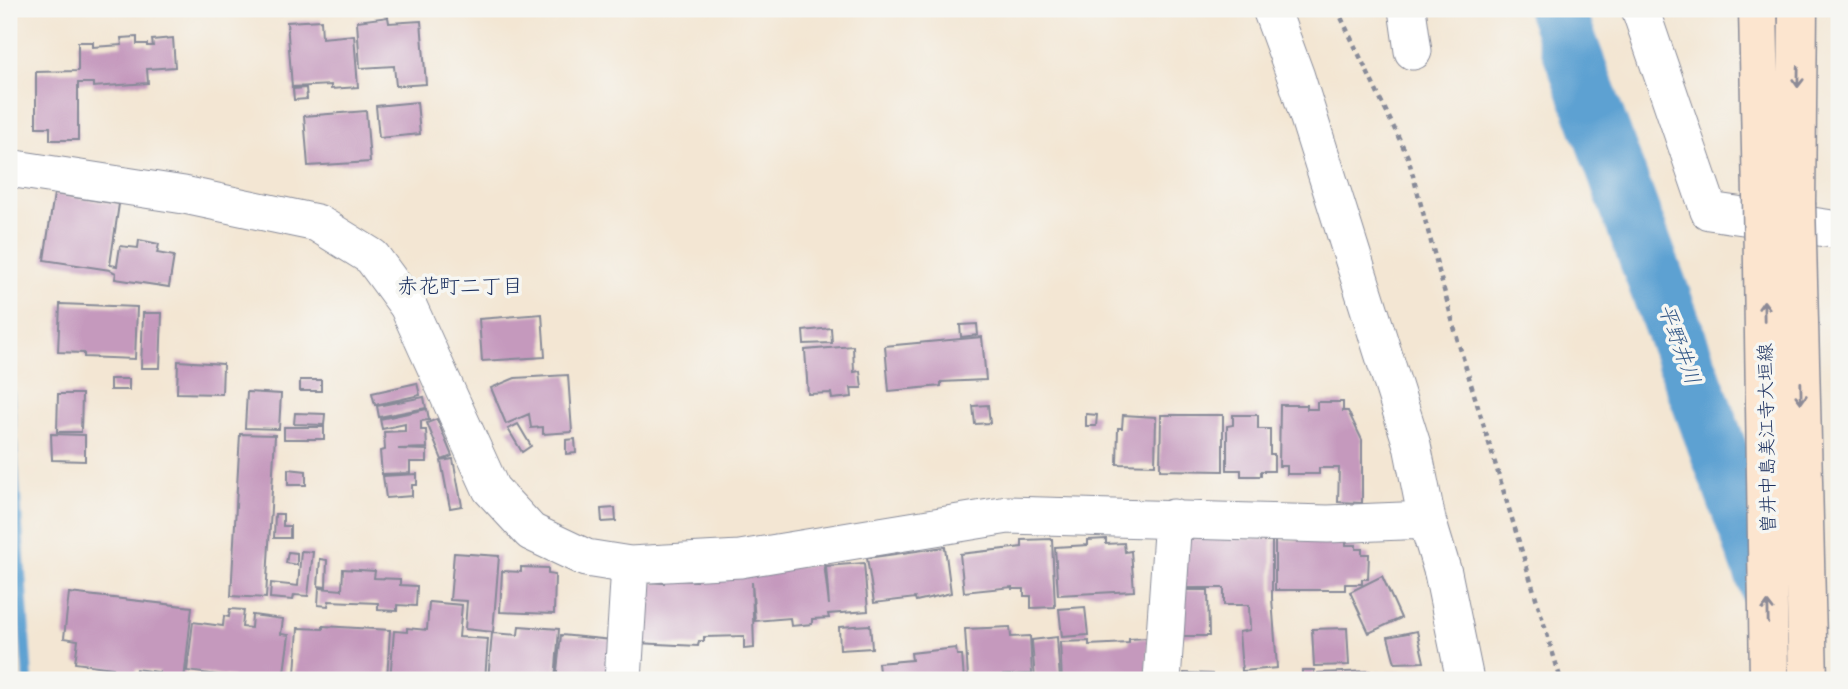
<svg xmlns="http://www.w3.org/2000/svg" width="1848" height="689" viewBox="0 0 1848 689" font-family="'Patrick Hand','Klee One',sans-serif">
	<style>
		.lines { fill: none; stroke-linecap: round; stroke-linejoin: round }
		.stream { stroke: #5da1d2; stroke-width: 10 }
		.river { stroke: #5da1d2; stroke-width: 58 }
		.building { fill: #c599bd }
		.street-casing { stroke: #878a98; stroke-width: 39 }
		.secondary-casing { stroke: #878a98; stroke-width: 41 }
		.path { stroke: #878a98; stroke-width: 4.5; stroke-dasharray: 5 5; stroke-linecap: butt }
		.street { stroke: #fff; stroke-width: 37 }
		.secondary { stroke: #fce5cf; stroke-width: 38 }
		.secondary-bridge-casing { stroke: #878a98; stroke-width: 41; stroke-linecap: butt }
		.secondary-bridge { stroke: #fce5cf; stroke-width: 38 }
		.oneway { stroke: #8c8a96 }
		.labels { text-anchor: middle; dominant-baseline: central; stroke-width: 7; stroke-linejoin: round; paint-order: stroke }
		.street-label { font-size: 19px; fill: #1b2f5e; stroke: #f6f6f2 }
		.neighbourhood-label { font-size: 21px; fill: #1b2f5e; stroke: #f6f6f2 }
		.water-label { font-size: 21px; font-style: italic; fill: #325787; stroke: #f6f6f2 }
	</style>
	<rect width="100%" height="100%" fill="#f6f6f2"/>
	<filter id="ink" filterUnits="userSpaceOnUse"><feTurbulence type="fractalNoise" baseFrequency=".0143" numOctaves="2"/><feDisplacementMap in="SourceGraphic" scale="14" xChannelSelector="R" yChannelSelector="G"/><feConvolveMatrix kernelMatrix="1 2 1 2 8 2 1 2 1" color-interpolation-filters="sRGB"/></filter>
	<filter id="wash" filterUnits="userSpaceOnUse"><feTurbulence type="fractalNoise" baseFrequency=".00686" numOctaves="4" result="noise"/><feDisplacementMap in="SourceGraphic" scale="28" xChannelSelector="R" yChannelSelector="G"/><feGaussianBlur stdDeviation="1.57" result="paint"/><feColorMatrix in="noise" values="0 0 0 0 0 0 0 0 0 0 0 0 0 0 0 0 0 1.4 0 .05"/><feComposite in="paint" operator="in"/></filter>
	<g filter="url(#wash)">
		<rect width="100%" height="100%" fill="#f3e6d3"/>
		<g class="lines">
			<!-- stream -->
			<path class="stream" d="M9 391 28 680"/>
			<!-- river -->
			<path class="river" d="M1556 9 1775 604"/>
		</g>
		<g id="blocks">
			<!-- building -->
			<path class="building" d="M388 17 389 23 421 21 426 84 396 86 394 66 360 68 357 21Z
				M321 20 322 38 354 35 358 87 331 89V85L292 87 287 22Z
				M137 37V44H147V46H153L152 40 173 38 175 67 147 69 148 83 93 87V83H78V140H50V127H36V72L78 71V42H93V47L122 45 121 38Z
				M306 88 307 99 294 100 293 89Z
				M417 102 420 134 379 138 376 106Z
				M366 111 370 162 308 166 304 116Z
				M54 194 119 204 110 265 117 266 120 246 138 248 139 240 159 244 157 253 174 256 169 287 115 279 116 273 110 270 44 260Z
				M60 304 137 307 135 359 84 357V353L58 352Z
				M143 313H162L160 368H141Z
				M542 314 545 357 482 361 479 319Z
				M977 324 978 335 961 337 960 325Z
				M831 328 832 343 804 344 803 331Z
				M982 337 986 380 941 382V386L889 391 885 346Z
				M853 346 854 372 860 371 862 388H851L852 397 832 399 831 393 808 394 805 350Z
				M178 361 223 364 222 394 177 393Z
				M568 375 572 432 543 434V427L531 428 529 414 506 424 491 388 515 378Z
				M110 379H129V390H110Z
				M300 380H321V391H300Z
				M417 383 420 395 375 405 372 393Z
				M247 392 281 394 279 429 245 428Z
				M58 394H82L81 432H57Z
				M424 397 426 408 379 417 377 406Z
				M1317 402H1343V411H1348L1362 440V503L1338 502 1339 468H1319V474H1287V466H1279L1280 405H1307V409H1317Z
				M988 405 990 423 975 424 973 406Z
				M427 409 429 420 421 421V430H426L427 448 398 449 427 450V462H410V473L382 474 380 451 385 450 384 432 405 431V424L382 429 380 419Z
				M295 413 325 414 324 425 294 424Z
				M1086 414 1097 415 1096 426H1086Z
				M1123 415 1156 417 1155 465 1117 464 1118 428H1122Z
				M1161 415H1223V471L1160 470Z
				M1233 415H1258V429H1270V454H1274V471H1261V476H1241V470H1227V426L1233 425Z
				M437 419 452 456 442 460 427 423Z
				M518 424 531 446 522 452 508 429Z
				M284 427H324V439H284Z
				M51 434 85 435V461L52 460Z
				M240 434 275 435 266 598 231 596Z
				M575 439 576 453 566 454V440Z
				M453 459 462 506 450 508 441 461Z
				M288 469 306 471V485H288Z
				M417 474V485H412V496L386 498 383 476Z
				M615 508 616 521 602 522 601 509Z
				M275 514H283V526H290V538H274Z
				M1181 538 1272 539V598L1277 668 1242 671 1239 632 1250 630 1249 605H1224V588H1180Z
				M1052 539 1055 607 1031 608V596H1024V589H1012V587L964 592 960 554 1022 547V540Z
				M1106 539V544L1124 543 1125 552 1131 551 1134 591 1058 595 1055 547 1088 545V540Z
				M1275 540H1346V545H1356V549H1362V554H1369L1368 579H1362V584H1345V590H1275Z
				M945 547 951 593 916 601 915 598 874 603 867 558Z
				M301 551 313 552 308 596 294 595 293 600 270 598 271 583 298 586Z
				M288 552 297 553V565L286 563Z
				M454 553 499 556 493 632 465 629 467 601 450 600Z
				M320 559 327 560 326 587 318 586Z
				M864 563 868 611 828 614 829 618 812 619V624L791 626 790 618 755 621 752 582 754 648 744 649V636L704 637V641H699L698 646 637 643 640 582 664 583V580L696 581 695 576H752L751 570 824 564 829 605 826 566Z
				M521 567 548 568V574L555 575 554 614 500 612 502 571 521 572Z
				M343 569 375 571 374 578 400 579V585L417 586 416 606 397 605V611L378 610V603L329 601 328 606 318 605 319 588 342 590Z
				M1382 576 1401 618 1369 633 1350 592Z
				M1180 590H1208L1209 636H1180Z
				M69 593 192 607 184 680H158L159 672 136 669 135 676 112 674 113 668 75 663 78 640 64 638Z
				M429 602 462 605 459 637 488 639 485 680H390L394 631 407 632V628L427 630Z
				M1085 607 1088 635 1062 637 1059 609Z
				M230 609 244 610 242 627 251 628 252 615 283 619 281 634 289 635 283 680H233V677L187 671 193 622 223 626 224 616 229 617Z
				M870 625 872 648 840 650 839 627Z
				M323 626 390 630 387 680H352V678L295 674 298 628 323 629Z
				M519 626 559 629 555 680H488L492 633 518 635Z
				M1010 627 1011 637 1030 636 1032 674 968 677 965 629Z
				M1347 628 1349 665 1314 666 1312 629Z
				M1417 631 1424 662 1395 663 1388 637Z
				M561 635 612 640 608 680H556Z
				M1057 637 1060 680H1035L1032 640Z
				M1148 638 1147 680H1062L1060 642 1089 641V645L1129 643V639Z
				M956 648 957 655H962L964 680H880L878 663 912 660 911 653Z
				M1302 670H1314L1315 680H1302Z
				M1370 671V680H1318V673Z
				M1377 672H1421V680H1377Z
				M1184 673 1212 674V680H1184Z"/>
		</g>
	</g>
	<g filter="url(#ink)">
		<use href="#blocks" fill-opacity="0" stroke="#878a98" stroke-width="2"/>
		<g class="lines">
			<!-- street casing -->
			<g class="street-casing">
				<path id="street" d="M1271 9 1296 77 1412 445 1427 520 1443 573 1465 680
					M1407 9 1413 51
					M1640 9 1709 211 1839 230
					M9 168 184 195 317 223 372 257 408 306 491 489 531 532 586 558 630 565 740 559 1008 515 1328 524 1427 520
					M623 680 630 565
					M1162 680 1173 518"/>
			</g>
			<!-- secondary casing -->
			<g class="secondary-casing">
				<path id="secondary" d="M1758 9 1762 196
					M1796 203 1798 9"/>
			</g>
			<!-- path -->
			<path class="path" d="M1337 9 1408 157 1457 338 1561 680"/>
			<!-- street -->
			<use href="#street" class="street"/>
			<!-- secondary -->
			<use href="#secondary" class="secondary"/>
			<!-- secondary-bridge casing -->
			<g class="secondary-bridge-casing">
				<path id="secondary-bridge" d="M1762 196 1769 680
					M1796 203 1808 680"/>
			</g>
			<!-- secondary-bridge -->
			<use href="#secondary-bridge" class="secondary-bridge"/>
		</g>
		<!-- one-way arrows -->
		<defs><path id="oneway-shaft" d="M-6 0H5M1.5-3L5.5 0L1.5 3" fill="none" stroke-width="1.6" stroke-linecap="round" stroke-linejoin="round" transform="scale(1.75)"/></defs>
		<g class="oneway">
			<use href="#oneway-shaft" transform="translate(1798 77) rotate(91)"/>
			<use href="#oneway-shaft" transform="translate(1764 311) rotate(-91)"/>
			<use href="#oneway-shaft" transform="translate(1801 393) rotate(89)"/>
			<use href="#oneway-shaft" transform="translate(1768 612) rotate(-91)"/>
		</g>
	</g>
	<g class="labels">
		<!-- street labels -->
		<g class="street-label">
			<text transform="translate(1766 438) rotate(-91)">曽井中島美江寺大垣線</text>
		</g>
		<!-- neighbourhood labels -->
		<g class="neighbourhood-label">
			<text x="460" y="285">赤花町二丁目</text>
		</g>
		<!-- water labels -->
		<g class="water-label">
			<text transform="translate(1680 344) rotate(70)">平野井川</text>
		</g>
	</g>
	<!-- margin -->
	<rect width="1848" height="689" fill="none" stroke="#f6f6f2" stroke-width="35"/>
</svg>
